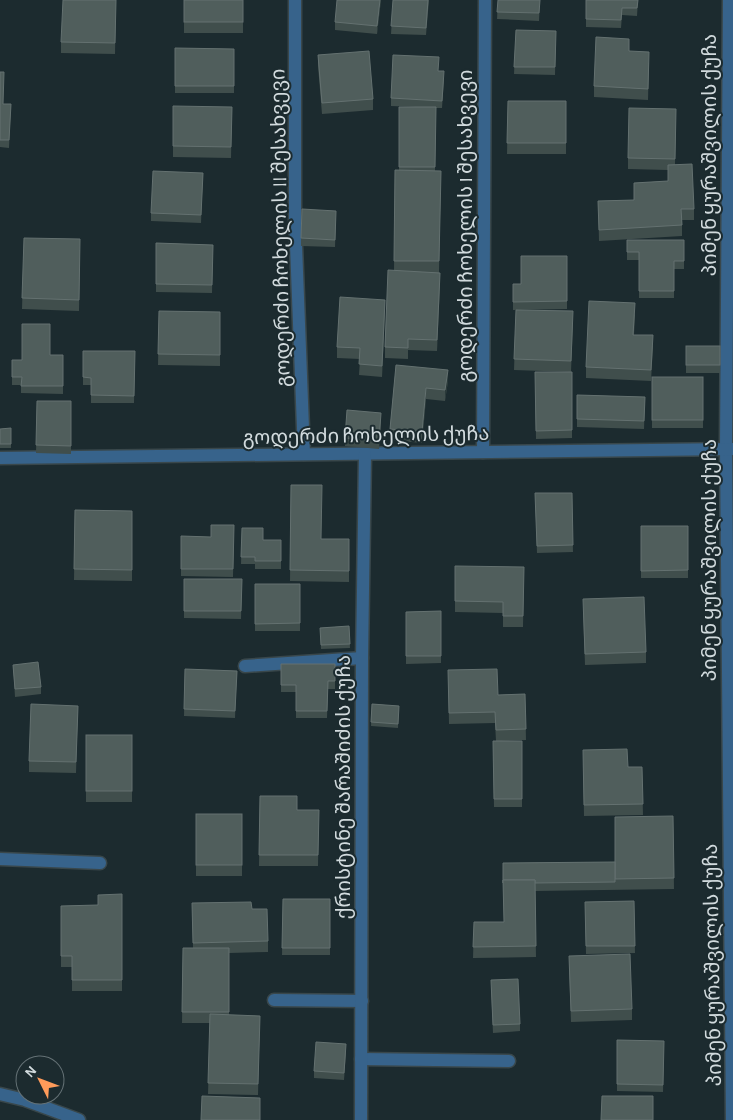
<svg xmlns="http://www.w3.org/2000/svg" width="733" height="1120" font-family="'Alegreya Sans','Noto Sans Georgian',sans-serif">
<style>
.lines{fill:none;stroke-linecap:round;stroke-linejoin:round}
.lane-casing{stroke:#39474b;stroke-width:15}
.street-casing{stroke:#39474b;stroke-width:15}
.lane{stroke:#37638b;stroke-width:12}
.street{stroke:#37638b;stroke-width:12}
.wall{fill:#404e4c}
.shaded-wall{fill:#2b3a3a}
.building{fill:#505e5c;stroke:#647170}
.labels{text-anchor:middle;stroke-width:4;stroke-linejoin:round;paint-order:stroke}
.street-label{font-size:20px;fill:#d1dadd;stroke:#1c2b2f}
</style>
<rect width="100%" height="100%" fill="#1c2b2f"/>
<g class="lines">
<g class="lane-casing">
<g id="lane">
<path d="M245 666 362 658"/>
<path d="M274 1000 362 1001"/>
<path d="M361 1059 509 1061"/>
<path d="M0 1094 25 1100 79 1120"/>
</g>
</g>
<g class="street-casing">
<g id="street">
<path d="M295 0V219L304 454"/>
<path d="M729 0 726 449 732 1120"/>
<path d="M483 452 485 0"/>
<path d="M0 458 733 449"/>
<path d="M0 859 100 863"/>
<path d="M361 1120 362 658 365 454"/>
</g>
</g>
<use href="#lane" class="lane"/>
<use href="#street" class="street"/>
</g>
<g class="wall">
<path d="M116 0 115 54 61 53V42Z"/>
<rect x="184" y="0" width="59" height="33"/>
<path d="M381 0 377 34 335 30V22Z"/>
<path d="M393 0H429L426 35 391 34Z"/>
<path d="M498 0H540L539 21 497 19Z"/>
<path d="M586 0H638L637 16 622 15 621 28 586 27Z"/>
<path d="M516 30 556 31 555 75 514 74Z"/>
<path d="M175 48 234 49V93H175Z"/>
<path d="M629 51 649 63 648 100 594 97V86Z"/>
<path d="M318 55 373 99V110L322 114 318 66Z"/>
<path d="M439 71 444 79 442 108H436L435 171H441L439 272 440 284 437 351 408 350V359L385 358V347L394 271 395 170 399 171V107H415L391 106V98Z"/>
<path d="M0 72 3 104H11L9 148 0 147Z"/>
<path d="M508 101H566V154H507Z"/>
<path d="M232 107 231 158 173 157V146Z"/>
<path d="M676 109 675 165 694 209V220H682V236L599 241 598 201 634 200V183L668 181V170L628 169V158Z"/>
<path d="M203 173 201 223 151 221V213Z"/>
<path d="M336 218 335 247 301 246V238Z"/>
<path d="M24 238 80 250 79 311 22 309Z"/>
<path d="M627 240H684V269H674V298H639V260H627Z"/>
<path d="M156 243 213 245 212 293 156 292Z"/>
<path d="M567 256V309L518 310 573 322 571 372 514 370 516 310H513V284H521Z"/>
<path d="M159 311 220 312V366L158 365Z"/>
<path d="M385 311 382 377 359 375 360 359 337 358V347Z"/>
<path d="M635 314 634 335 653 346 651 381 586 378V367Z"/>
<rect x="686" y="346" width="34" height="27"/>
<path d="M83 351H135L134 403H91V385H83Z"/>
<path d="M50 355H63V394L21 393V385H12V360H22Z"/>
<path d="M396 365 448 381 445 401 426 399 422 443 390 440V429Z"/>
<path d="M535 372H572V438L536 439Z"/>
<rect x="652" y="377" width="51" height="51"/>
<path d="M577 395 645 397 644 429 577 427Z"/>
<path d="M37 401H71V454L36 453Z"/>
<path d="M381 421 379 449 345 446V438Z"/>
<path d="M11 428V448H0V429Z"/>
<path d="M291 485 321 539H349V582L290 581Z"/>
<path d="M535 493H572L573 552 537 553Z"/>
<path d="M75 510 132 511V581L74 580Z"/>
<path d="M234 525 233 577 181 576V536L211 537Z"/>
<rect x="641" y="526" width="47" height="52"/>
<path d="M242 528 263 540H281V569H255V564H241Z"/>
<path d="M524 567 523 627H503V613L455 612V601Z"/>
<path d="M184 579H242L241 619 184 618Z"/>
<rect x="255" y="584" width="45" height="47"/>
<path d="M583 610 646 652V663L585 665Z"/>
<path d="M441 611V663L406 664V612Z"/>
<path d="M349 626 350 648 321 649 320 628Z"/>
<path d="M281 664H335V689H328L327 718H296V692H281Z"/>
<path d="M13 665 41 687V694L15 697Z"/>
<path d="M185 669 237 671 235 718 184 716Z"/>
<path d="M448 670 498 695 525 694 526 740 501 741H522V807H494L493 741H496L495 723 449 724Z"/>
<path d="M372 704 399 706 398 728 371 726Z"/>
<path d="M78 706 76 773 29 772V761Z"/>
<rect x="86" y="735" width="46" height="67"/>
<path d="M583 750 628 767H642L643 815 584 816Z"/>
<path d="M260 796 297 810H319L318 866H259Z"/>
<rect x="196" y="814" width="46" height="62"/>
<path d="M673 816 674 889 535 891 536 957 473 958 474 922H504L503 863 615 862Z"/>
<path d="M122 894V991H72V967H61V906L98 905Z"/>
<path d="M283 899H330V955H282Z"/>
<path d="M634 901 635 953 586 954 585 902Z"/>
<path d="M192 903 252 909 268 941V952L229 953V1015L260 1016 258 1095 208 1094 210 1023H182L183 948H193Z"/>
<path d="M569 967 632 1009V1020L571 1022Z"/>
<path d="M491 987 520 1024V1031L493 1033Z"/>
<path d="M617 1040 664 1041 663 1092 617 1091Z"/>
<path d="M346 1052 344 1080 314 1078V1071Z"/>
</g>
<g class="shaded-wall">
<path d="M380 0H381L377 34V26Z"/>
<path d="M440 273V284L437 351V340Z"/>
<path d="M385 300V311L382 377V366Z"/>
<path d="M448 370V381L445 401V390Z"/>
<path d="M426 388V399L422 443V432Z"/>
<path d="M381 413V421L379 449V441Z"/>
</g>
<g class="building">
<path d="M63 0H116L115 43 61 42Z"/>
<rect x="184" y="0" width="59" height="22"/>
<path d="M337 0H380L377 26 335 22Z"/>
<path d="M393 0H428L426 28 391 26Z"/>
<path d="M498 0H540L539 13 497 12Z"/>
<path d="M586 0H638L637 8H622L621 20 586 19Z"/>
<path d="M516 30 556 31 555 67H514Z"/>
<path d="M596 37 629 39V51L649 52 648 89 594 86Z"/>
<path d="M175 48 234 49V86H175Z"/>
<path d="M369 51 373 99 322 103 318 55Z"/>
<path d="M393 55 439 57 438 71H444L442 101 391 98Z"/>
<path d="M0 72H4L3 104H11L9 140H0Z"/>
<path d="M508 101H566V143H507Z"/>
<path d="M173 106 232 107 231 147 173 146Z"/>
<path d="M399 107H436L435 167H399Z"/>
<path d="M629 108 676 109 675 159 628 158Z"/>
<path d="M692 164 694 209H681L682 225 599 230 598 201 634 200V183L668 181V165Z"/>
<path d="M395 170 441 171 439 261H394Z"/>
<path d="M153 171 203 173 201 215 151 213Z"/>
<path d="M302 209 336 211 335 240 301 238Z"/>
<path d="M24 238 80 239 79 300 22 298Z"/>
<path d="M627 240H684V261H674V291H639V252H627Z"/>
<path d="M156 243 213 245 212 285 156 284Z"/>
<path d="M521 256H567V301L513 302V284H521Z"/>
<path d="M388 270 440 273 437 340 408 339V348L385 347Z"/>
<path d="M340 297 385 300 382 366 359 364 360 348 337 347Z"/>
<path d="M589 301 635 303 633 335H653L651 370 586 367Z"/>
<path d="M516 310 573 311 571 361 514 359Z"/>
<path d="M159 311 220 312V355L158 354Z"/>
<path d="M22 324H50V355H63V386H21L22 377H12V360H22Z"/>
<rect x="686" y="346" width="34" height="19"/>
<path d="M83 351H135L134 396 91 395V378L83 377Z"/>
<path d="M396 365 448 370 445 390 426 388 422 432 390 429Z"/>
<path d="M535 372H572V430L536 431Z"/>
<rect x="652" y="377" width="51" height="43"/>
<path d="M577 395 645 397 644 421 577 419Z"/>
<path d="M37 401H71V446L36 445Z"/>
<path d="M347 410 381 413 379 441 345 438Z"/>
<path d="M11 428V444H0V429Z"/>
<path d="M291 485H322L321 539H349V571L290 570Z"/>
<path d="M535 493H572L573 545 537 546Z"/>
<path d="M75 510 132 511V570L74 569Z"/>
<path d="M211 525H234L233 569H181V536L211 537Z"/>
<path d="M641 526H688V570L641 571Z"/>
<path d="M242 528H263V540H281V561H255V557H241Z"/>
<path d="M455 566 524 567 523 616H503V602L455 601Z"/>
<path d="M184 579H242L241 611H184Z"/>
<path d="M255 584H300V623L255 624Z"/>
<path d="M644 597 646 652 585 654 583 599Z"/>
<path d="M441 611V656H406V612Z"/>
<path d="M349 626 350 644 321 645 320 628Z"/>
<path d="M38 662 41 687 15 689 13 665Z"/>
<path d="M281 664H335V681H328L327 711H296V685H281Z"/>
<path d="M185 669 237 671 235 711 184 709Z"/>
<path d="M497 669 498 695 525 694 526 729 496 730 495 712 449 713 448 670Z"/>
<path d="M31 704 78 706 76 762 29 761Z"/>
<path d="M372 704 399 706 398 724 371 722Z"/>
<rect x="86" y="735" width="46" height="56"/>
<path d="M493 741H522V799H494Z"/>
<path d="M627 749 628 767H642L643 804 584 805 583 750Z"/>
<path d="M260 796H297V810H319L318 855H259Z"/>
<rect x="196" y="814" width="46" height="51"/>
<path d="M673 816 674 878 615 879V817Z"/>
<path d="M615 862V882L535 883V880H503V883V863Z"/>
<path d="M503 880H535L536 946 473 947 474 922H504Z"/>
<path d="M122 894V980H72V956H61V906L98 905V895Z"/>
<path d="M283 899H330V948H282Z"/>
<path d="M634 901 635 946H586L585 902Z"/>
<path d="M251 902 252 909H267L268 941 193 943 192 903Z"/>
<path d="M183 948H229V1012H182Z"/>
<path d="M630 954 632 1009 571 1011 569 956Z"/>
<path d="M518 979 520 1024 493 1025 491 980Z"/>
<path d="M210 1014 260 1016 258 1084 208 1083Z"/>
<path d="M617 1040 664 1041 663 1085 617 1084Z"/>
<path d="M316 1042 346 1044 344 1073 314 1071Z"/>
<path d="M202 1096 260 1098V1120H201Z"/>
<path d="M602 1096H653V1120H601Z"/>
</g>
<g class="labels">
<g class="street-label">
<text transform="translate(709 155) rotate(-90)" y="7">პიმენ ყურაშვილის ქუჩა</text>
<text transform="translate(465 226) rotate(-90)" y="7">გოდერძი ჩოხელის I შესახვევი</text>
<text transform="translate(280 228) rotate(-91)" y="7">გოდერძი ჩოხელის II შესახვევი</text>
<text transform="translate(366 435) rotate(-1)" y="7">გოდერძი ჩოხელის ქუჩა</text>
<text transform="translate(709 560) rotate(-90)" y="7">პიმენ ყურაშვილის ქუჩა</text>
<text transform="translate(343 787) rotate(-90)" y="7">ქრისტინე შარაშიძის ქუჩა</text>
<text transform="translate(712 965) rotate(-91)" y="7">პიმენ ყურაშვილის ქუჩა</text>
</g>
</g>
<g transform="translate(40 1080) rotate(312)"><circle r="24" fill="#1c2b2f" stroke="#647175"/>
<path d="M0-4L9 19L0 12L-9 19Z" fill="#ff9b5a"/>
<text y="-8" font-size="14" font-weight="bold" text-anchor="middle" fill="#d1dadd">N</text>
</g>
</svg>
